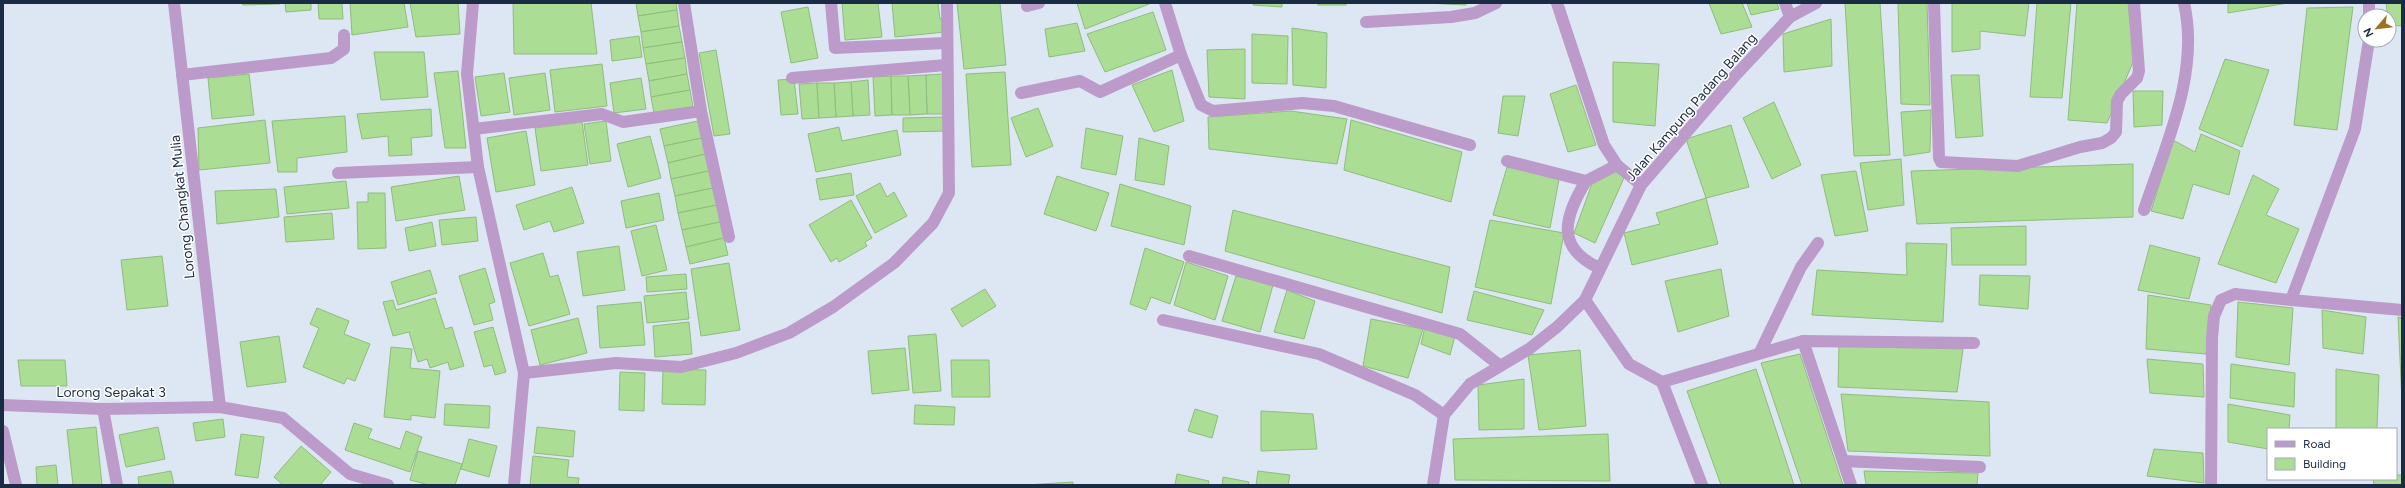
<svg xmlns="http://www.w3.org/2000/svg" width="2405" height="488" font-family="Figtree,sans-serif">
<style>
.building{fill:#abdd94;stroke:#90bc7d}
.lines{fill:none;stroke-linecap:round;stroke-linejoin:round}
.minor{stroke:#bc9aca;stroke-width:12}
.labels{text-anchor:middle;stroke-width:3;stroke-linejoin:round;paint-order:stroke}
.street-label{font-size:14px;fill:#1a2c44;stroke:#fff}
</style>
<rect width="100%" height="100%" fill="#dde6f3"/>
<g class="building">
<path d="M242 3H280V4L243 5Z"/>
<path d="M285 3H311V10L286 12Z"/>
<path d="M318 3H342L343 19H319Z"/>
<path d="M350 3H404L408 27 352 35Z"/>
<path d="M410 3H458L460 34 416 37Z"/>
<path d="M513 3H591L597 54H514Z"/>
<path d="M636 3H676L677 10 638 16Z"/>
<path d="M842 3H878L882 37 845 40Z"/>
<path d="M892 3H938L940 19 943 18 945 32 895 37Z"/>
<path d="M957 3H1000L1006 65 964 69Z"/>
<path d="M1077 3H1149V4L1085 29Z"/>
<path d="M1253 3H1282V7L1253 5Z"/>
<rect x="1318" y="3" width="28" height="2"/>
<path d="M1425 3H1466V5Z"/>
<path d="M1709 3H1742L1752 27 1721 34Z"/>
<path d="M1747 3H1777L1779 9 1751 15Z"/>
<path d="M1845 3H1880L1890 155 1854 156Z"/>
<path d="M1898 3H1927L1930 105 1901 104Z"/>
<path d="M1952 3H2029L2025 36 1980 31V49L1952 52Z"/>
<path d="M2037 3H2071L2062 98 2030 97Z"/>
<path d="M2077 3H2128L2134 60 2107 123 2068 120Z"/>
<path d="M2228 3H2288L2228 13Z"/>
<path d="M2386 3H2402V26L2389 25Z"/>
<path d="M808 7 818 58 791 63 781 12Z"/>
<path d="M2353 7 2337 130 2294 125 2307 8Z"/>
<path d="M677 10 679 26 641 32 638 16Z"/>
<path d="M1153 12 1166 50 1105 72 1087 34Z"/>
<path d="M1831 19 1832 66 1784 72 1783 34Z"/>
<path d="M1077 23 1085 51 1049 57 1045 29Z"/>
<path d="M679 26 682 42 643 48 641 32Z"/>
<path d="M1292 28 1327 33 1326 88 1293 85Z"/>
<path d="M1252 34 1288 36 1287 84 1252 83Z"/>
<path d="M639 36 642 57 612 61 610 40Z"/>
<path d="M682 42 685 58 646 64 643 48Z"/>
<path d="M1245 49V99L1209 97 1207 50Z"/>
<path d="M716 50 730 134 714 136 699 53Z"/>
<path d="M374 52H424L428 97 381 100Z"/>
<path d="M685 58 687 74 649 81 646 64Z"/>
<path d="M2225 59 2269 70 2242 147 2199 129Z"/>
<path d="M1613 62 1659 64 1655 126 1613 122Z"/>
<path d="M602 64 607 106 555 112 550 70Z"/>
<path d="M1172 70 1184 121 1154 132 1132 85Z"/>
<path d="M458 71 466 148H445L434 73Z"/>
<path d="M1005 72 1011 165 972 167 966 74Z"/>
<path d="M504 73 510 112 481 116 475 77Z"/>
<path d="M545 73 550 110 514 115 509 78Z"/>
<path d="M249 74 254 115 212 119 208 78Z"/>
<path d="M687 74 690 90 651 97 649 81Z"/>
<path d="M943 74 945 114H927L926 75Z"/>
<path d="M926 75 927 114 910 115 908 76Z"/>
<path d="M1951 75H1979L1983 136 1956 138Z"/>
<path d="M891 76 892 115 875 116 873 77Z"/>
<path d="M891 76H908L910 115H892Z"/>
<path d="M641 78 646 109 614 113 610 83Z"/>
<path d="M794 79 798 114 781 115 778 80Z"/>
<path d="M868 80 870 115 853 116 851 82Z"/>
<path d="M851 82 853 116 836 117 834 83Z"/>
<path d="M817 83 819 118 802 119 799 84Z"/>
<path d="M817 83H834L836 117 819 118Z"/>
<path d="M1576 85 1596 145 1568 152 1550 94Z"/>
<path d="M690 90 693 107 654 113 651 97Z"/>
<path d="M2133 91H2163L2162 125 2134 127Z"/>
<path d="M1503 96H1525L1518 136 1498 133Z"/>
<path d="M1774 102 1801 165 1772 179 1743 118Z"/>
<path d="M1038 108 1053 146 1026 157 1011 118Z"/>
<path d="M431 109 432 136 411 138 412 155 389 156 388 136 362 139 357 114Z"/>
<path d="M1931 110 1930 152 1904 156 1901 112Z"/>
<path d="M1291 111 1347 119 1337 164 1209 149 1208 117Z"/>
<path d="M345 116 347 152 297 158V172H278L272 121Z"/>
<path d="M946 117 947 131 903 132V118Z"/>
<path d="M265 120 270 163 199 170 198 128Z"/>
<path d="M1351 120 1462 152 1451 202 1344 170Z"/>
<path d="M606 121 611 161 590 164 584 124Z"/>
<path d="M698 121 702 138 664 146 660 129Z"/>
<path d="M582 122 588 165 541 171 535 128Z"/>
<path d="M1731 125 1749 187 1706 198 1686 139Z"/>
<path d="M839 127 842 141 897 130 901 155 816 172 808 134Z"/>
<path d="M1086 128 1123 136 1116 175 1081 168Z"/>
<path d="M526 131 535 185 496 192 487 138Z"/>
<path d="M2201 134 2240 151 2229 195 2193 184 2183 219 2151 211 2173 140 2195 152Z"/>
<path d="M650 136 661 178 628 187 617 144Z"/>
<path d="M702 138 705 154 668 163 664 146Z"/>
<path d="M1139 138 1169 146 1164 185 1135 180Z"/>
<path d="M705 154 709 171 671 179 668 163Z"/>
<path d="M1901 159 1904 205 1868 210 1860 163Z"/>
<path d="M2133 164V217L1917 224 1911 171Z"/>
<path d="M1507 167 1559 179 1550 228 1493 215Z"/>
<path d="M709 171 713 188 675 196 671 179Z"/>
<path d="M1615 171 1624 178 1595 243 1574 233 1593 181Z"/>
<path d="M1856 171 1868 231 1835 236 1821 175Z"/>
<path d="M851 173 854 195 820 200 816 179Z"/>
<path d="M2253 175 2279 189 2266 215 2299 229 2276 283 2218 264Z"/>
<path d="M459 176 465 210 396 221 391 187Z"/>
<path d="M1057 176 1109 193 1096 231 1044 214Z"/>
<path d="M346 181 349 208 287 214 284 187Z"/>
<path d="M880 183 887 197 894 192 907 216 875 233 856 196Z"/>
<path d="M1120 184 1191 206 1184 245 1111 226Z"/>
<path d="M572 187 584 223 554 232 550 221 524 230 516 205Z"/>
<path d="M713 188 717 205 678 213 675 196Z"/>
<path d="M276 189 279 217 217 224 215 191Z"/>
<path d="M368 193H385L386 248 358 249 357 202H368Z"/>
<path d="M659 193 664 220 626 228 621 201Z"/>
<path d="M1706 198 1718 244 1632 265 1624 233 1660 224 1656 213Z"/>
<path d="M851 200 872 238 865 242 867 246 839 262 837 258 831 262 809 225Z"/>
<path d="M717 205 720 222 682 230 678 213Z"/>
<path d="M1233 210 1450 267 1442 313 1225 251Z"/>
<path d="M332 213 334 239 286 242 284 217Z"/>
<path d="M476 217 478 241 442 245 439 220Z"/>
<path d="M1490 220 1564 233 1551 304 1475 287Z"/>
<path d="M432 222 436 246 409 251 405 228Z"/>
<path d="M720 222 724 238 686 247 682 230Z"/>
<path d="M656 225 667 270 642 276 631 231Z"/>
<path d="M2026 226V265H1952L1951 228Z"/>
<path d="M724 238 728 255 690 264 686 247Z"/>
<path d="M1906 243 1947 244 1943 322 1812 315 1817 270 1907 275Z"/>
<path d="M2150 245 2200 258 2189 299 2138 290Z"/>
<path d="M619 246 625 290 583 296 577 252Z"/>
<path d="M1145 248 1184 262 1170 304 1151 297 1146 310 1130 304Z"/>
<path d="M543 253 550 277 558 275 570 314 529 326 510 263Z"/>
<path d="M162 256 168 306 127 310 121 260Z"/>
<path d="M1186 262 1228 276 1215 320 1174 305Z"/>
<path d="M729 263 740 330 701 336 691 269Z"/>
<path d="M485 268 495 302 489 304 493 320 474 325 459 276Z"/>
<path d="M1721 269 1729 316 1678 332 1665 281Z"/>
<path d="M430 270 437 293 398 305 391 282Z"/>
<path d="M686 274 687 289 647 292 646 277Z"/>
<path d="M1980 275 2030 276 2028 309 1979 305Z"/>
<path d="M1236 276 1273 285 1260 332 1222 321Z"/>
<path d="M985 289 996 306 962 327 951 309Z"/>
<path d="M1287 290 1315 301 1304 339 1274 332Z"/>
<path d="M1474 291 1544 310 1532 335 1467 320Z"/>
<path d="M686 292 689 319 647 323 644 296Z"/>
<path d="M2148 295 2211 305 2206 354 2146 349Z"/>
<path d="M435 298 445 329 452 327 464 366 450 370 448 362 430 368 427 359 418 362 409 332 393 336 383 302 393 300 396 310Z"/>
<path d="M641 302 645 345 600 348 597 306Z"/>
<path d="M2238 302 2293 308 2289 365 2236 357Z"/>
<path d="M317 308 349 321 344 334 370 344 355 381 347 378 344 384 303 367 319 328 310 324Z"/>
<path d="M2322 310 2366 317 2363 354 2323 348Z"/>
<path d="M2398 317 2402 318V401Z"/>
<path d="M578 318 587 353 540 365 531 330Z"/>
<path d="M1371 319 1423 329 1408 378 1363 366Z"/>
<path d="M689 322 692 354 655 357 653 326Z"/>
<path d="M493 327 506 372 495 375 492 365 484 367 474 332Z"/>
<path d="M1425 327 1455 336 1450 355 1421 344Z"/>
<path d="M936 334 941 391 913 393 908 336Z"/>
<path d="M279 336 286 382 247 387 240 342Z"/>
<path d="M1839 346 1963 349 1957 392 1838 387Z"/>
<path d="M391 347 412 349 410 368 440 371 435 418 411 415V420L384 417Z"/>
<path d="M905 348 909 390 872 394 868 351Z"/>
<path d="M1580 350 1586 426 1539 430 1528 355Z"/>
<path d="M1800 354 1843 485H1802L1761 363Z"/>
<path d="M2147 359 2203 364 2204 397 2150 393Z"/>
<path d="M18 360H65L67 386H21Z"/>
<path d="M951 360H989L990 397H952Z"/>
<path d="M2231 364 2295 373 2294 407 2230 398Z"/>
<path d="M663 369 706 370 705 405 662 404Z"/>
<path d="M1756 369 1794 485H1721L1687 391Z"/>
<path d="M2336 369 2379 375 2377 429H2336Z"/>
<path d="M620 372 645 373 644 411 619 410Z"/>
<path d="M1524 379V429L1479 430 1478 385Z"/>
<path d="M1841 394 1989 402 1990 456 1848 451Z"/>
<path d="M445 404 490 406 489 428 444 425Z"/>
<path d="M2228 404 2290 415 2289 429H2268V449L2228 442Z"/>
<path d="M915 405 955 407 954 425 914 424Z"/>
<path d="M1195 409 1218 416 1212 438 1188 431Z"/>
<path d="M1261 411 1313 414 1317 449 1261 451Z"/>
<path d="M223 419 225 437 196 441 193 423Z"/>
<path d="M354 423 372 429 368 438 400 449 406 431 422 437 410 472 345 450Z"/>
<path d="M96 427 102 485H73L67 430Z"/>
<path d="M158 427 165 459 126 467 119 435Z"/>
<path d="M537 427 575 431 573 457 534 453Z"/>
<path d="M241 434 264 437 258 478 235 475Z"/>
<path d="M1608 434 1610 481 1455 480 1453 439Z"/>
<path d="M469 439 497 446 489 477 461 469Z"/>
<path d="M301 446 331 472 320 485H283L274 477Z"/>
<path d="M2154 449 2203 453 2204 483 2147 476Z"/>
<path d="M418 451 462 464 455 485H429L410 480Z"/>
<path d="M533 456 569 460 567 477 579 478 578 485H530Z"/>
<path d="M56 465 58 485H37L36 467Z"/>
<path d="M171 471 174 485H139L138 477Z"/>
<path d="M1258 471 1290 475 1288 485H1256Z"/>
<path d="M1864 471 1978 473 1977 485H1866Z"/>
<path d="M1177 474 1209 481 1208 485H1175Z"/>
<path d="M2396 475H2402V485H2374L2373 479H2396Z"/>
<path d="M1223 477 1249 482 1248 485H1222Z"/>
<path d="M1073 482V485H1026Z"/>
</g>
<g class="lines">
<g class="minor">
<path d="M174 3 220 407"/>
<path d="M473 3 467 74 478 167 524 373 514 485"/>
<path d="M684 3 701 111 729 237"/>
<path d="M831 3 835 48 946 43"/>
<path d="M1165 3 1181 55 1201 105 1213 111 1302 103 1334 106 1470 145"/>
<path d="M1557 3 1604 145 1617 165 1641 185"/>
<path d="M1785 3 1790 17"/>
<path d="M1934 3 1939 158 1941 162 2018 166 2080 147 2102 143 2111 138 2116 132 2117 101 2121 94 2137 78 2139 71 2134 3"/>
<path d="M2369 3V16"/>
<path d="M1027 6 1039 3"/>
<path d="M1366 22 1451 17 1475 13 1496 3"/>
<path d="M2369 40 2355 129 2291 300 2402 310"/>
<path d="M182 75 331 58 344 49V35"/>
<path d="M792 78 946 65"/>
<path d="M1021 93 1080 81 1100 92 1181 55"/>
<path d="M474 129 602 114 623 122 701 111"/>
<path d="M1507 161 1586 181 1617 165"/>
<path d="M338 173 478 167"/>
<path d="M1586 181C1564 217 1555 247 1599 268"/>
<path d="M2144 210C2166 144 2200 73 2184 3"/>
<path d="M1189 256 1460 334 1499 365"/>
<path d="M1585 300 1629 364 1662 382 1803 341 1974 343"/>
<path d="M1163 320 1319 354 1415 395 1444 415"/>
<path d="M1803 341 1851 485"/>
<path d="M1760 352 1801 267 1818 243"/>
<path d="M524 373 616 363 681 367 736 353 789 333 833 307 894 263 933 223 949 193 947 3"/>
<path d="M1662 382 1702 485"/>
<path d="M3 405 103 409 220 407 283 418 350 474 388 485"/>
<path d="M103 409 117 485"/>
<path d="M3 431 16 485"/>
<path d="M1843 461 1980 467"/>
<path d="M1433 485 1444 415 1470 384 1529 349 1557 327 1585 300 1641 185 1734 77 1790 17 1816 3"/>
<path d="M2211 485 2212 338 2214 316 2221 300 2235 294 2291 300"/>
</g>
</g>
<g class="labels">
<g class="street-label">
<text transform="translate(1691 107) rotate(-49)" y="5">Jalan Kampung Padang Balang</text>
<text transform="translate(182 207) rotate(-96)" y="5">Lorong Changkat Mulia</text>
<text x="111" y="397">Lorong Sepakat 3</text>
</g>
</g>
<rect width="2405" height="488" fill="none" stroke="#1a2c44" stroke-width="8"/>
<rect x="2267" y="428" width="130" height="52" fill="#ffffff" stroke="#a3abb4"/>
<rect x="2275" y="441" width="20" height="6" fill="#bc9aca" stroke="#a3abb4"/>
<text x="2303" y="448" font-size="12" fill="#1a2c44">Road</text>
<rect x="2275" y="458" width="20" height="12" fill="#abdd94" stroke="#a3abb4"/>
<text x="2303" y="468" font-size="12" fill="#1a2c44">Building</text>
<g transform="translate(2377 28) rotate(242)"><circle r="19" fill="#ffffff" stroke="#a3abb4"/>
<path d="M0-3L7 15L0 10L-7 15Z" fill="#9f7122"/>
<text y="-6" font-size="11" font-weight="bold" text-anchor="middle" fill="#1a2c44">N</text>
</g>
</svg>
